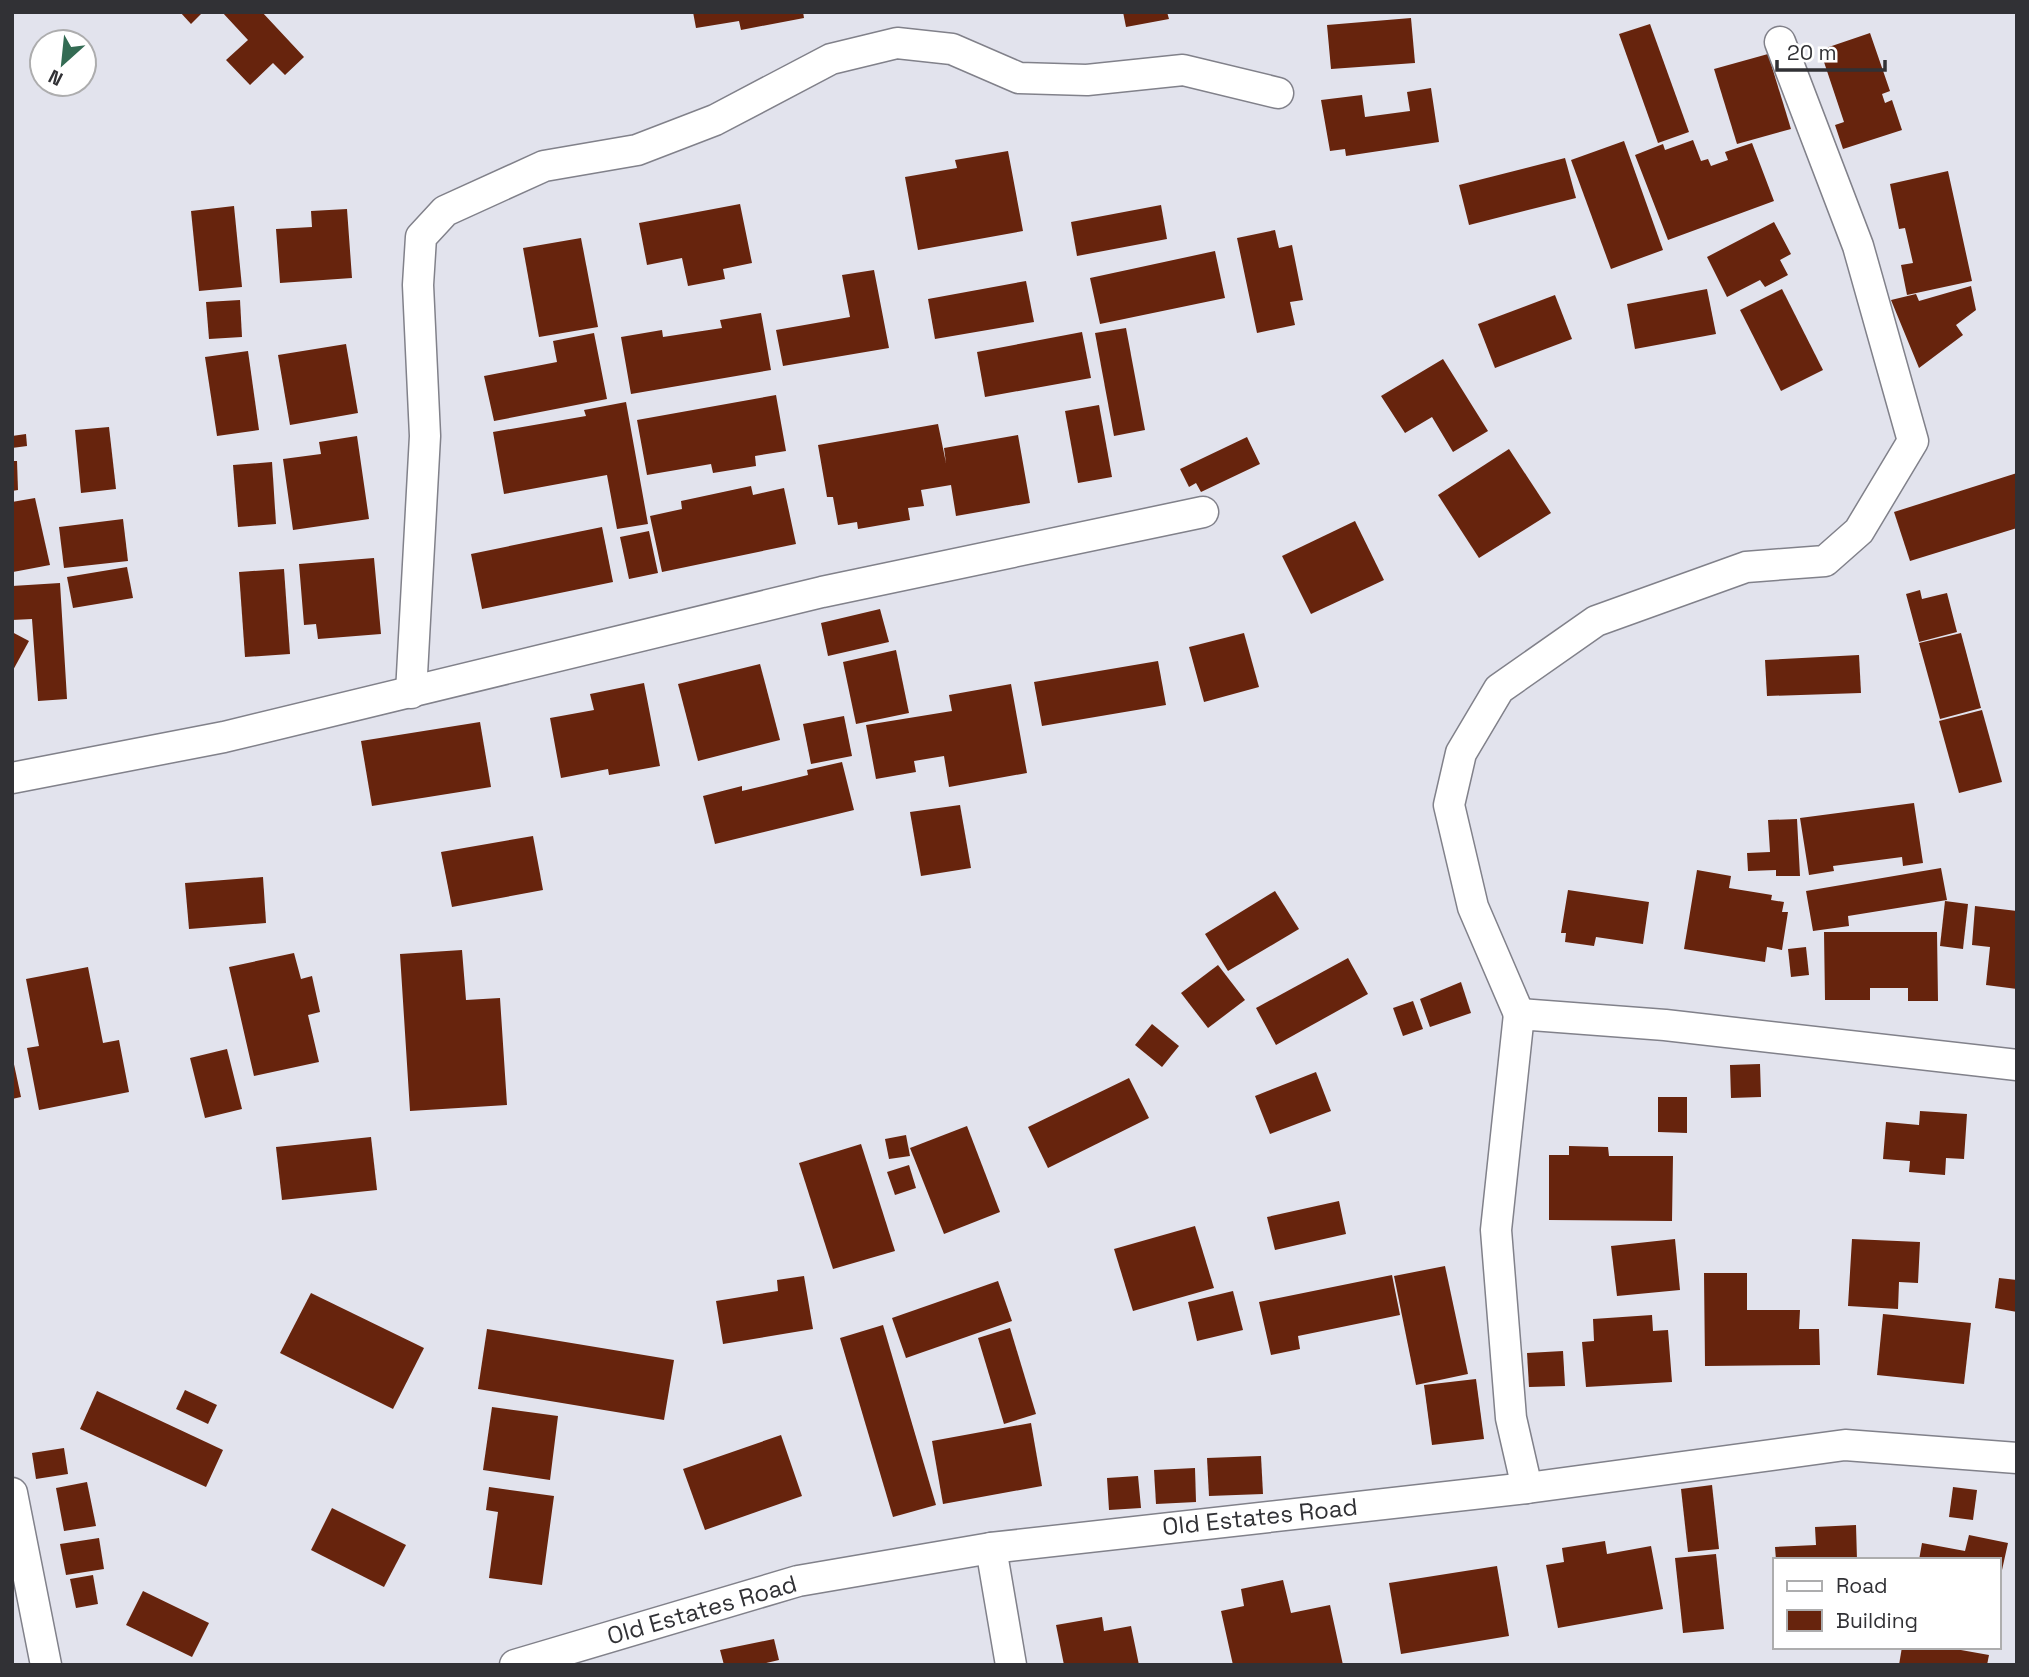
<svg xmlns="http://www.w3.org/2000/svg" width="2029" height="1677" font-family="'Space Grotesk',sans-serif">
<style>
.building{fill:#67240d}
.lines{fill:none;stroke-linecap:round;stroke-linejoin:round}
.street-casing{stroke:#81818a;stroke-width:33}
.street{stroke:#fff;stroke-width:30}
.labels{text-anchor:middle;stroke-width:7;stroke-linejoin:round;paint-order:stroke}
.street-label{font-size:24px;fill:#313135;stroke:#fff}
</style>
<rect width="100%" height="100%" fill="#e2e3ed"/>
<g class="building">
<path d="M180 12H203L191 24Z"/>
<path d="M222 12H262L304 57 285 75 273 63 250 85 226 60 248 40Z"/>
<path d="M693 12H803L804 18 741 30 739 21 696 28Z"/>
<path d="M1123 12H1167L1169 19 1126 27Z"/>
<path d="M1411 18 1415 63 1331 69 1327 25Z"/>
<path d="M1650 24 1689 132 1658 143 1619 34Z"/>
<path d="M1870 33 1890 91 1882 94 1885 103 1892 100 1902 130 1843 149 1835 125 1844 122 1820 50Z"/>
<path d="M1768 54 1791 129 1737 144 1714 69Z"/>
<path d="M1431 88 1439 142 1346 156 1345 149 1330 151 1321 100 1362 95 1365 117 1410 111 1407 92Z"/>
<path d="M1693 140 1701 161 1708 159 1711 166 1728 160 1725 152 1752 143 1774 201 1668 240 1635 155 1663 144 1665 150Z"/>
<path d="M1624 141 1663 250 1611 269 1571 160Z"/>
<path d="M1008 151 1023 231 918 250 905 177 957 168 955 160Z"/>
<path d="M1565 158 1576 198 1469 225 1459 185Z"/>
<path d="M1948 171 1972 281 1907 295 1901 265 1913 263 1905 228 1899 229 1890 184Z"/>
<path d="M740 204 752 263 723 269 725 279 688 286 682 258 647 265 639 223Z"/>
<path d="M1161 205 1167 239 1077 256 1071 222Z"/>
<path d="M234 206 242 287 199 291 191 211Z"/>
<path d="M347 209 352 278 280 283 276 229 312 227 311 211Z"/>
<path d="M1774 222 1791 254 1780 260 1788 275 1765 287 1760 280 1727 297 1707 257Z"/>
<path d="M1275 230 1279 248 1292 245 1303 300 1290 302 1295 325 1257 333 1237 238Z"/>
<path d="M581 238 598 327 539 337 523 248Z"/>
<path d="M1215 251 1225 298 1100 324 1090 278Z"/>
<path d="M874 270 889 348 783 366 776 330 850 317 842 275Z"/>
<path d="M1026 281 1034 322 935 339 928 299Z"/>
<path d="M1971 286 1976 310 1956 325 1963 335 1919 368 1891 300 1916 294 1919 301Z"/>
<path d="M1707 289 1716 334 1635 349 1627 304Z"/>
<path d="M1782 289 1823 370 1781 391 1740 310Z"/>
<path d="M1555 295 1572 339 1495 368 1478 324Z"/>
<path d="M240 300 242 337 209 339 206 302Z"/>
<path d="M761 313 771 370 631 394 621 337 662 330 663 337 722 328 720 320Z"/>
<path d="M1126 328 1145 430 1114 436 1095 333Z"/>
<path d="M1082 332 1091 378 985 397 977 352Z"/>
<path d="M594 333 607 399 494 421 484 376 557 362 553 341Z"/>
<path d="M346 344 358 413 290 425 278 355Z"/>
<path d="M248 351 259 430 217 436 205 357Z"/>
<path d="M1443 359 1488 431 1453 452 1432 417 1405 433 1381 396Z"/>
<path d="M776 395 786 451 755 456 756 466 713 473 711 464 647 475 637 420Z"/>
<path d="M626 402 648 524 617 529 607 475 504 494 493 432 586 416 584 410Z"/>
<path d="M1099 405 1112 477 1078 483 1065 411Z"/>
<path d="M938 424 946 463 944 448 1018 435 1030 503 956 516 951 485 921 490 924 506 908 508 910 520 858 529 857 522 838 525 833 497H827L818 445Z"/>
<path d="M109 427 116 489 81 493 75 430Z"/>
<path d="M26 434 27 446 12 448V436Z"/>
<path d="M357 436 369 519 293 530 283 459 321 454 319 442Z"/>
<path d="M1247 437 1260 464 1201 492 1196 483 1189 487 1180 469Z"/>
<path d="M1509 449 1551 513 1479 558 1438 495Z"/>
<path d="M12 461H17L18 490 12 491Z"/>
<path d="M272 462 276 524 238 527 233 465Z"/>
<path d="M2017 473V528L1910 561 1894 512Z"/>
<path d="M751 486 753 495 784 488 796 544 662 572 650 516 682 509 681 501Z"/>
<path d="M35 498 50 565 13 572 12 502Z"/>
<path d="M123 519 128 561 64 568 59 527Z"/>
<path d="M1355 521 1384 580 1311 614 1282 556Z"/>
<path d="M602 527 613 582 482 609 471 554Z"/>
<path d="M649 531 658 573 629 579 620 537Z"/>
<path d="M374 558 381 634 318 639 316 624 304 625 299 564Z"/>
<path d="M127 567 133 598 73 608 67 577Z"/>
<path d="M284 569 290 654 245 657 239 572Z"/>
<path d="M60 583 67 699 38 701 32 619 12 620V586Z"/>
<path d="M1920 590 1922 599 1947 593 1957 632 1919 642 1906 594Z"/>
<path d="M880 609 889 642 828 656 821 623Z"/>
<path d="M12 632 29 641 12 672Z"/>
<path d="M1244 633 1259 687 1204 702 1189 647Z"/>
<path d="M1961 633 1981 708 1940 719 1919 643Z"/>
<path d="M896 650 909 713 856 724 843 662Z"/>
<path d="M1859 655 1861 693 1767 696 1765 660Z"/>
<path d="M1158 661 1166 705 1042 726 1034 682Z"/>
<path d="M760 664 780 740 698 761 678 684Z"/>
<path d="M644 683 660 766 609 775 608 769 561 778 550 718 594 710 590 694Z"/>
<path d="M1011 684 1027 773 949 787 944 756 914 761 916 772 876 779 866 725 952 711 949 695Z"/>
<path d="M1982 710 2002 782 1959 793 1939 721Z"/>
<path d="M844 716 852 756 811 764 803 724Z"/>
<path d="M480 722 491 787 372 806 361 741Z"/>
<path d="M842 762 854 810 715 844 703 796 742 786V791L808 775 807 770Z"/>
<path d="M1914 803 1923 863 1903 866 1902 857 1833 866 1834 871 1809 875 1800 818Z"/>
<path d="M960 805 971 868 921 876 910 812Z"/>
<path d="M1797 819 1800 876H1776V870L1748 871 1747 853 1770 852 1768 820Z"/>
<path d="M533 836 543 890 452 907 441 852Z"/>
<path d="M1941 868 1947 900 1848 916 1849 926 1813 931 1806 891Z"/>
<path d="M1697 870 1731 876 1729 888 1772 895 1771 900 1784 902 1782 912H1788L1782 950 1767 947 1765 962 1684 949Z"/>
<path d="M263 877 266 923 189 929 185 883Z"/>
<path d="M1568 890 1649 902 1643 944 1596 937 1594 946 1565 942 1566 933H1561Z"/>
<path d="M1275 891 1299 929 1228 971 1205 934Z"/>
<path d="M1945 901 1968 904 1963 949 1940 946Z"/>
<path d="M1975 906 2017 911V989L1986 985 1990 947 1972 945Z"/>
<path d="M1824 932H1937L1938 1001H1908V988H1870V1000H1825Z"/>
<path d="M1806 947 1809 975 1791 977 1788 949Z"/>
<path d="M462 950 466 1000 500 998 507 1105 410 1111 400 954Z"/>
<path d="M294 953 301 979 312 976 320 1012 308 1015 319 1062 254 1076 229 967Z"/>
<path d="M1348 958 1368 994 1276 1045 1256 1008Z"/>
<path d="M1218 965 1245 1000 1208 1028 1181 993Z"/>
<path d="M88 967 103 1043 119 1040 129 1092 39 1110 27 1048 39 1046 26 979Z"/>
<path d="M1461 982 1471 1013 1430 1027 1420 999Z"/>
<path d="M1413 1001 1423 1029 1403 1036 1393 1008Z"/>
<path d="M1152 1024 1179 1046 1162 1067 1135 1045Z"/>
<path d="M227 1049 242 1109 205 1118 190 1058Z"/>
<path d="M12 1055 21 1097 12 1099Z"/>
<path d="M1760 1064 1761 1097 1731 1098 1730 1065Z"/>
<path d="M1316 1072 1331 1111 1270 1134 1255 1096Z"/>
<path d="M1129 1078 1149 1118 1048 1168 1028 1127Z"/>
<path d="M1658 1097H1687V1133L1658 1132Z"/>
<path d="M1920 1111 1967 1114 1964 1159 1946 1158 1945 1175 1909 1172 1910 1161 1883 1159 1886 1122 1919 1125Z"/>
<path d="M967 1126 1000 1212 944 1234 910 1148Z"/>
<path d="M906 1135 910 1156 889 1159 885 1139Z"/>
<path d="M371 1137 377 1190 282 1200 276 1147Z"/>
<path d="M861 1144 895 1251 833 1269 799 1163Z"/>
<path d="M1569 1146 1608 1147 1609 1156H1673L1672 1221 1549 1220V1155H1569Z"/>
<path d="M909 1165 916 1188 895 1195 887 1172Z"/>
<path d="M1339 1201 1346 1234 1275 1250 1267 1217Z"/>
<path d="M1195 1226 1214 1288 1133 1311 1114 1249Z"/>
<path d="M1675 1239 1680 1290 1617 1296 1611 1246Z"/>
<path d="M1852 1239 1920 1242 1918 1283 1899 1282 1898 1309 1848 1306Z"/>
<path d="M1445 1266 1468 1374 1416 1385 1394 1276Z"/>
<path d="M1704 1273H1747V1310H1800L1799 1329H1819L1820 1365 1705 1366Z"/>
<path d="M1392 1275 1400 1315 1298 1336 1300 1349 1271 1355 1259 1302Z"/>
<path d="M804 1276 813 1329 723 1344 716 1301 778 1291 777 1280Z"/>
<path d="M1999 1278 2017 1280V1312L1995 1308Z"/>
<path d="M998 1281 1012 1321 906 1358 892 1318Z"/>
<path d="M1233 1291 1243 1330 1197 1341 1188 1302Z"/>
<path d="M311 1293 424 1348 393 1409 280 1353Z"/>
<path d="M1883 1314 1971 1323 1964 1384 1877 1375Z"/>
<path d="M1652 1315 1653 1331 1668 1330 1672 1382 1586 1387 1582 1342 1594 1341 1593 1319Z"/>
<path d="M883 1325 936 1505 893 1517 840 1338Z"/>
<path d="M1010 1328 1036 1414 1004 1424 978 1338Z"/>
<path d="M487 1329 674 1360 664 1420 478 1389Z"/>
<path d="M1563 1351 1565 1386 1529 1387 1527 1353Z"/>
<path d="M1476 1379 1484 1439 1432 1445 1424 1385Z"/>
<path d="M185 1390 217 1405 208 1424 176 1409Z"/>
<path d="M97 1391 223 1450 206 1487 80 1429Z"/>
<path d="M492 1407 558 1416 550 1480 483 1470Z"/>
<path d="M1031 1423 1042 1486 943 1504 932 1441Z"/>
<path d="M781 1435 802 1496 705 1530 683 1469Z"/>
<path d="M64 1448 68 1474 36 1479 32 1453Z"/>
<path d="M1261 1456 1263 1494 1209 1496 1207 1458Z"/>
<path d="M1195 1468 1196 1502 1156 1504 1154 1470Z"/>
<path d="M1138 1476 1141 1508 1109 1510 1107 1478Z"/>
<path d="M87 1482 96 1526 64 1531 56 1488Z"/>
<path d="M1712 1485 1719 1549 1688 1552 1681 1489Z"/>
<path d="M489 1487 554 1496 542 1585 489 1578 498 1512 486 1510Z"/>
<path d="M1953 1487 1977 1490 1973 1520 1949 1517Z"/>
<path d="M332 1508 406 1545 384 1587 311 1550Z"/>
<path d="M1856 1525 1857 1560H1776L1775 1547 1816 1545 1815 1527Z"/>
<path d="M1969 1535 2008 1543 2000 1579 1999 1560H1919L1922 1543 1965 1551Z"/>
<path d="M99 1538 104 1569 66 1575 60 1544Z"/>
<path d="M1605 1541 1607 1554 1651 1546 1663 1609 1558 1628 1546 1565 1564 1562 1562 1548Z"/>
<path d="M1716 1554 1724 1629 1683 1633 1675 1558Z"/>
<path d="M1497 1566 1509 1636 1401 1654 1389 1583Z"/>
<path d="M93 1575 98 1604 76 1608 70 1579Z"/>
<path d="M1283 1580 1291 1613 1330 1605 1343 1665H1233L1221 1611 1244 1606 1241 1589Z"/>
<path d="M143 1591 209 1623 192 1657 126 1625Z"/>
<path d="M1102 1617 1104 1631 1131 1626 1139 1665H1064L1056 1625Z"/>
<path d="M774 1639 779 1660 758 1665H724L720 1650Z"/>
<path d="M1902 1647H1944L1989 1655 1987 1665H1899Z"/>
</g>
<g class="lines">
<g class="street-casing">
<g id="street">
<path d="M411 693 425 436 418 285 421 237 445 211 544 166 637 150 715 120 831 59 897 43 952 49 1019 78 1087 80 1183 70 1278 93"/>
<path d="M12 778 224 737 822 592 1203 512"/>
<path d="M1519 1014 1473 907 1449 805 1461 753 1499 689 1596 621 1746 567 1825 561 1859 531 1913 441 1858 246 1780 42"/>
<path d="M1527 1488 1511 1418 1496 1230 1519 1014 1665 1025 2017 1065"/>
<path d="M12 1493 46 1665"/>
<path d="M991 1548 1011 1665"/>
<path d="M515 1665 798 1581 991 1548 1527 1488 1845 1445 2017 1458"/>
</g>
</g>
<use href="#street" class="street"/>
</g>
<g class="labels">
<g class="street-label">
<text transform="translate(1260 1517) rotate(-6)" y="8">Old Estates Road</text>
<text transform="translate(702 1610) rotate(-16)" y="8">Old Estates Road</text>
</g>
</g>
<rect width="2029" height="1677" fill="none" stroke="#313135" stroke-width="28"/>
<rect x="1773" y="1558" width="228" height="91" fill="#ffffff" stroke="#adadae" stroke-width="2"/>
<rect x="1787" y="1581" width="35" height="10" fill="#ffffff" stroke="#adadae" stroke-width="2"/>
<text x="1836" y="1593" font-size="21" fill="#313135">Road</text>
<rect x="1787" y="1610" width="35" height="21" fill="#67240d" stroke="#adadae" stroke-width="2"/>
<text x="1836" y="1628" font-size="21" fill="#313135">Building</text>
<g transform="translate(63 63) rotate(207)"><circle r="33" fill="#ffffff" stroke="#adadae" stroke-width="2"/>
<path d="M0-5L12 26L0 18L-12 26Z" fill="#336b53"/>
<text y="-10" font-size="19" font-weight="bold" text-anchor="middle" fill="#313135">N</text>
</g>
<path d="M1777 60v10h108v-10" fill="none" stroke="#313135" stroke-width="3.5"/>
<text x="1787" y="60" font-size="21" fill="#313135" stroke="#ffffff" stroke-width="5" paint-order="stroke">20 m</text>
</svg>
